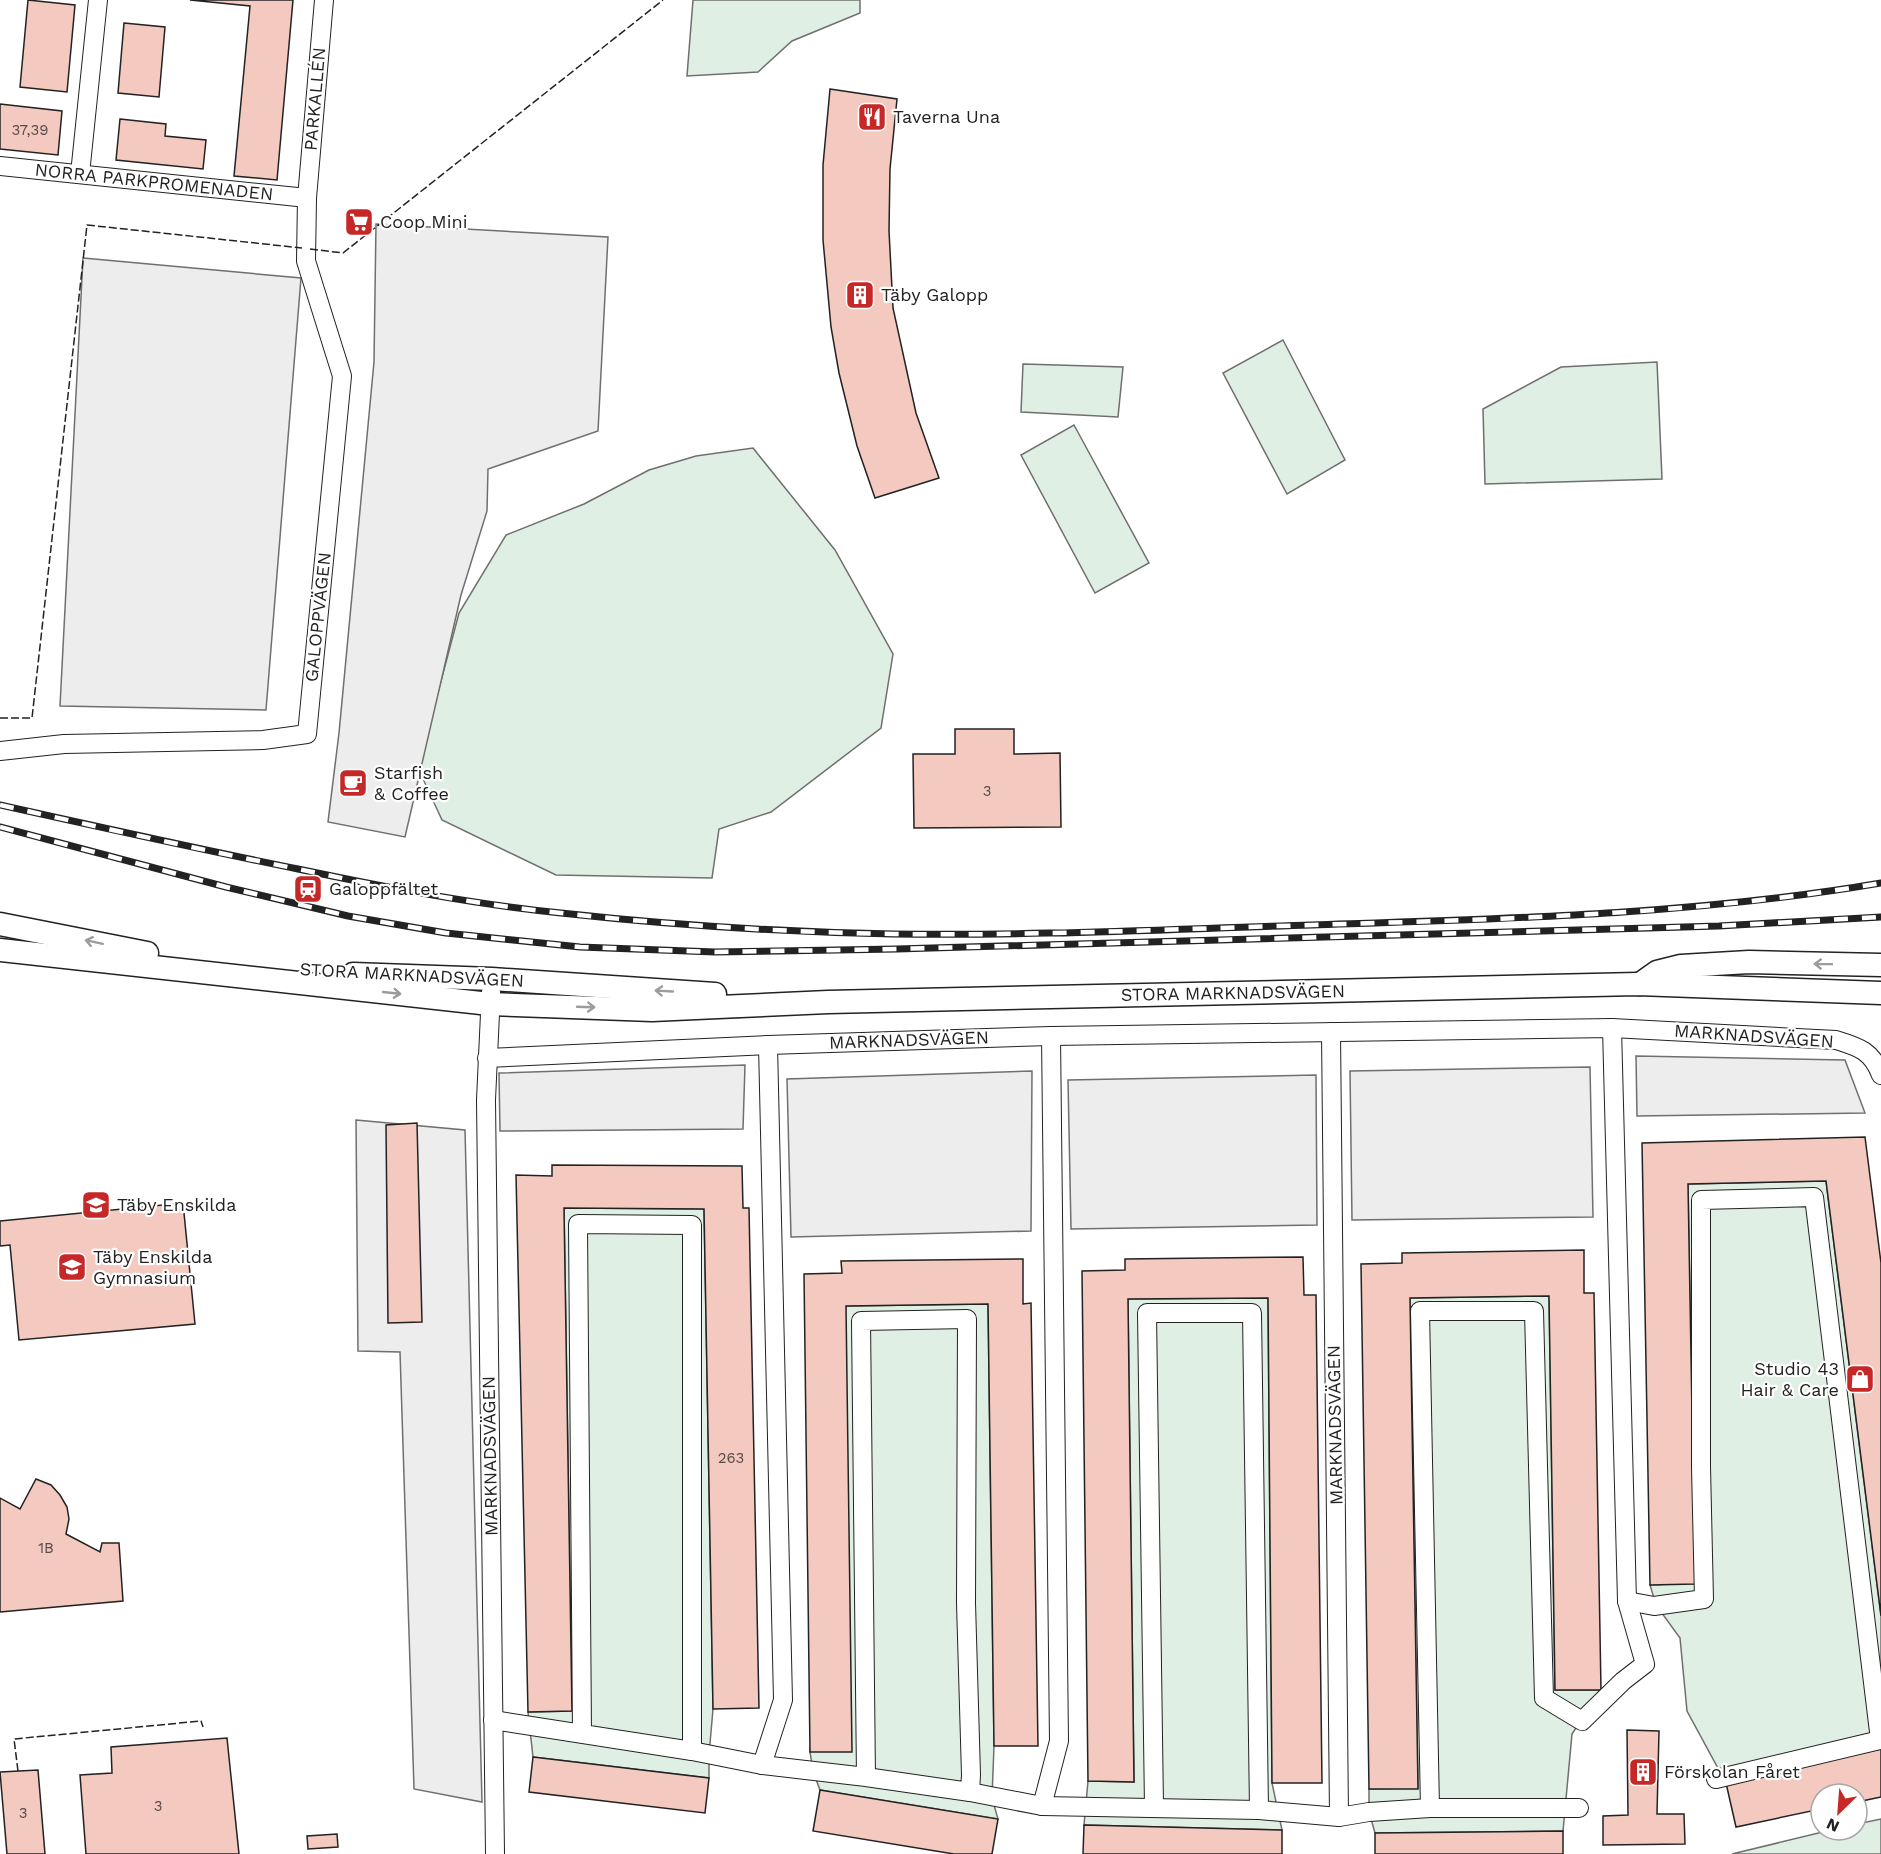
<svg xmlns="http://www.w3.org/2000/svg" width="1881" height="1854" font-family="'Work Sans',sans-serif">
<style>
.green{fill:#e0efe3;stroke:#6f6f6f;stroke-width:1.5}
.parking{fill:#ededed;stroke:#6f6f6f;stroke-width:1.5}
.building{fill:#f3c9c0;stroke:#222;stroke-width:1.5}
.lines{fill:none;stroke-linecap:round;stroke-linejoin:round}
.minor-casing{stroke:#222;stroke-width:20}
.tertiary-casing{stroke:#222;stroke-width:25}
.minor{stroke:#fff;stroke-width:18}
.tertiary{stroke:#fff;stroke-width:22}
.rail-casing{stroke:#222;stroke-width:7}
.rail{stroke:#fff;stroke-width:4.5;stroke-dasharray:14;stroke-linecap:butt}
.fence{stroke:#222;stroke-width:1.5;stroke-dasharray:8 3;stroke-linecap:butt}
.oneway{stroke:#9c9c9c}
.labels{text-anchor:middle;stroke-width:4.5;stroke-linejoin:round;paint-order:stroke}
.number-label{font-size:15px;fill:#564c4a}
.street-label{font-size:18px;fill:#222;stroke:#fff}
.poi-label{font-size:18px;fill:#222;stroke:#fff;text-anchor:start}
</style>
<rect width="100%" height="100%" fill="#fff"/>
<g class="green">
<path d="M693 0H860V13L792 41 758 72 687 76Z"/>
<path d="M1283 340 1345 460 1287 494 1223 373Z"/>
<path d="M1657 362 1662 479 1485 484 1483 409 1561 367Z"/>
<path d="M1023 364 1123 367 1118 417 1021 412Z"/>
<path d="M1074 425 1149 563 1095 593 1021 455Z"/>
<path d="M753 448 835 550 893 654 881 728 771 812 719 829 712 878 556 875 442 820 418 768 459 613 506 535 584 504 649 470 696 456Z"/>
<path d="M1826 1181 1881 1616V1749L1726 1783 1687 1711 1680 1638 1656 1605 1650 1585 1695 1583 1688 1184Z"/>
<path d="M564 1208 704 1209 713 1709 709 1755V1778L533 1757 528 1712 572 1711Z"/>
<path d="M1549 1296 1555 1690H1601L1572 1734 1563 1831 1375 1833 1369 1812V1789L1418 1788 1410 1298Z"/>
<path d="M1268 1298 1272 1783 1282 1830 1084 1825 1088 1781 1134 1782 1128 1299Z"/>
<path d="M988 1304 994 1746 992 1798 998 1819 820 1790 813 1771 810 1752 846 1306Z"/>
<path d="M1881 1819V1854H1732L1831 1830H1857V1824Z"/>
</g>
<g class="parking">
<path d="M376 224 608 237 598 431 488 469 487 511 461 595 405 837 328 822 339 733 374 362Z"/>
<path d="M83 258 301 278 266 710 60 706Z"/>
<path d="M1636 1056 1845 1060 1865 1113 1637 1116Z"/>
<path d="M745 1065 743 1129 500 1131 499 1073Z"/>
<path d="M1590 1067 1593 1217 1352 1220 1350 1071Z"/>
<path d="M1032 1071 1031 1231 791 1237 787 1079Z"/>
<path d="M1316 1075 1317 1225 1071 1229 1068 1080Z"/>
<path d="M356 1120 465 1130 482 1802 414 1789 400 1352 358 1351Z"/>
</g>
<g class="building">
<path d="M28 0 75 5 67 92 20 87Z"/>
<path d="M190 0H293L277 180 234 176 250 6Z"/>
<path d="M124 23 165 27 159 97 118 93Z"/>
<path d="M830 89 897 99 890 169 889 231 893 308 916 413 939 478 875 498 857 446 839 373 831 327 823 240V165Z"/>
<path d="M0 104 62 111 58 155 0 149Z"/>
<path d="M120 119 166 124 165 136 206 140 203 169 116 160Z"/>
<path d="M955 729H1014V754L1060 753 1061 827 914 828 913 754H955Z"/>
<path d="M417 1123 422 1322 388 1323 386 1125Z"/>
<path d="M1865 1137 1881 1263V1616L1826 1181 1688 1184 1695 1584 1650 1585 1642 1143Z"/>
<path d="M552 1165 742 1166 743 1208H749L759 1708 713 1709 704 1209 564 1208 572 1711 528 1712 516 1175 552 1176Z"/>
<path d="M183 1203 195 1324 19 1340 10 1245 0 1246V1221Z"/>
<path d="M1584 1250V1293H1594L1601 1690H1555L1549 1296 1410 1298 1418 1789H1369L1361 1264 1402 1263V1253Z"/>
<path d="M1303 1257 1304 1295H1316L1322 1783H1272L1268 1298 1128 1299 1134 1782 1088 1781 1082 1271 1125 1270V1259Z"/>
<path d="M1023 1259V1304L1031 1303 1038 1746H994L988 1304 846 1306 852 1752H810L804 1274 842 1273 841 1261Z"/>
<path d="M36 1479 51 1485 60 1495 67 1507 69 1519 66 1534 100 1552 102 1543H119L123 1601 0 1612V1498L20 1509Z"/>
<path d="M1627 1730 1659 1731 1657 1814H1684L1685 1844 1603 1845V1816L1628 1815Z"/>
<path d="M227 1738 239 1854H86L80 1775 112 1773 111 1747Z"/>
<path d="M1881 1749V1797L1857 1802V1794H1821V1809L1736 1827 1726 1783Z"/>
<path d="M533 1757 709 1778 705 1813 529 1792Z"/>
<path d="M38 1770 45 1854H7L0 1772Z"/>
<path d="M820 1790 998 1819 992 1854H954L813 1831Z"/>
<path d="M1084 1825 1282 1830V1854H1083Z"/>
<path d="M1563 1831V1854H1375V1833Z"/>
<path d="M337 1834 338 1847 308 1849 307 1836Z"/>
</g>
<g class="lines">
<g class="minor-casing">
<g id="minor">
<path d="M0 166 307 198"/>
<path d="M80 174 98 0"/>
<path d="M0 751 64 744 263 740 307 734 342 376 306 261 307 198 324 0"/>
<path d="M491 992 486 1100 495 1854"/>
<path d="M1331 1032 1339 1817"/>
<path d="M487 1058 768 1045 1051 1036 1612 1028 1836 1040C1859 1047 1872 1051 1881 1075"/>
<path d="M1627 1601 1654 1606 1704 1599 1701 1467V1200L1814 1197 1880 1740 1716 1779"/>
<path d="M493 1720 692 1751V1225L578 1224 582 1733"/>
<path d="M692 1751 762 1765 866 1777 970 1792 971 1775 966 1603 967 1319 861 1321 866 1777"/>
<path d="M762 1765 783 1700 768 1045"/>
<path d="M970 1792 1042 1806 1259 1810"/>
<path d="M1042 1806 1059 1741 1051 1036"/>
<path d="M1154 1807 1147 1313H1252L1259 1810 1339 1817 1369 1812 1430 1808H1579"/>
<path d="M1430 1808 1420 1311H1534L1544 1698 1582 1721 1623 1681 1645 1664 1627 1601 1612 1028"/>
</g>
</g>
<g class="tertiary-casing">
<g id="tertiary">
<path d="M0 924 147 953"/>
<path d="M0 950 490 1004 652 1010 828 1002 1638 984 1881 993"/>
<path d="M353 974 492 979 715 994"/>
<path d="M1640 984 1657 972 1681 966 1749 962 1881 965"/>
</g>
</g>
<use href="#minor" class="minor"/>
<use href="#tertiary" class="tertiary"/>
<g class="rail-casing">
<g id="rail">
<path d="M0 805C99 827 198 849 298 869 384 887 472 904 561 913 671 925 782 932 893 934 1032 936 1172 929 1312 925 1502 919 1693 915 1881 883"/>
<path d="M0 827 226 887 348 916 446 933 580 947 715 952 897 949 1719 926 1881 917"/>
</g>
</g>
<use href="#rail" class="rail"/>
<g class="fence">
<path d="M310 249 343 253 663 0"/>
<path d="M0 718H32L87 225 302 248"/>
<path d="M18 1771 14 1739 201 1721 203 1727"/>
</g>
</g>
<defs><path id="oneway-shaft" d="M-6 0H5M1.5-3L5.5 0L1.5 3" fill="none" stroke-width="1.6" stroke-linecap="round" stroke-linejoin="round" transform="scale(1.5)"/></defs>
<g class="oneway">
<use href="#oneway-shaft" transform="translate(94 942) rotate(-168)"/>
<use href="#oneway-shaft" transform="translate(1823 964) rotate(-179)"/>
<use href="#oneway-shaft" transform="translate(664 991) rotate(-177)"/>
<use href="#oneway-shaft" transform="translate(392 993) rotate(6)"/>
<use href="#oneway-shaft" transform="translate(586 1007) rotate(2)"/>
</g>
<defs>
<g id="restaurant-square" transform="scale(1.5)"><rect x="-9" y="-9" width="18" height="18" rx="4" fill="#c62828" stroke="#fff"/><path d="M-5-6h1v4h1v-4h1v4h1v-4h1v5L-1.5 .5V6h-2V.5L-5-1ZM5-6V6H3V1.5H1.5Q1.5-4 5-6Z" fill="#fff"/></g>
<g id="supermarket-square" transform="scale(1.5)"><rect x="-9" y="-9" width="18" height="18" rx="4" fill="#c62828" stroke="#fff"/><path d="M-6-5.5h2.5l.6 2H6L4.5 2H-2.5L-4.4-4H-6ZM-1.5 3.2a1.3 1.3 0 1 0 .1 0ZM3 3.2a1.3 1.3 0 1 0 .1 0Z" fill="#fff"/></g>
<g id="building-square" transform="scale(1.5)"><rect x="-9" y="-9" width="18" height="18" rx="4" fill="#c62828" stroke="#fff"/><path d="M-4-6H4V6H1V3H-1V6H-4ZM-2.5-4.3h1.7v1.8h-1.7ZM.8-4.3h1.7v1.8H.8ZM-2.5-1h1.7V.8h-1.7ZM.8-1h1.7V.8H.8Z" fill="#fff"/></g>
<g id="cafe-square" transform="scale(1.5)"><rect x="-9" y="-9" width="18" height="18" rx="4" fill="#c62828" stroke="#fff"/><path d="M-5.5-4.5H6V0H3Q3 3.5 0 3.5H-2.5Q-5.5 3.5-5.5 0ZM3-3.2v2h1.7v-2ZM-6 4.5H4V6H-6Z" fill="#fff"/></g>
<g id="station-square" transform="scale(1.5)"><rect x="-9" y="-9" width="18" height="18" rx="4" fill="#c62828" stroke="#fff"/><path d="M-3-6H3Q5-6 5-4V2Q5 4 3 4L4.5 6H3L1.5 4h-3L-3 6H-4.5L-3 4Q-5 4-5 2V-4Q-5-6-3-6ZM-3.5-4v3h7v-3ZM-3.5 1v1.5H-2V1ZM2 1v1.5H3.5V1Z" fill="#fff"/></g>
<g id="school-square" transform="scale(1.5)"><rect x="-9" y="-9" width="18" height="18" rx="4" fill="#c62828" stroke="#fff"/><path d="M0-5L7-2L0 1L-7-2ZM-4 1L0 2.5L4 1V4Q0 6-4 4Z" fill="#fff"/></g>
<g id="shop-square" transform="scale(1.5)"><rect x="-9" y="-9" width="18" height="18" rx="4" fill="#c62828" stroke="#fff"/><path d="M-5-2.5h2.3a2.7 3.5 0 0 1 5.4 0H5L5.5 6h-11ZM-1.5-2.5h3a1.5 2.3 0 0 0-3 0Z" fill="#fff"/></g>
</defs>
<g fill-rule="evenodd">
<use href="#restaurant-square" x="872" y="117"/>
<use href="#supermarket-square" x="359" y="222"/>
<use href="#building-square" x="860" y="295"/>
<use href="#cafe-square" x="353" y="783"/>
<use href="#station-square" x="308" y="889"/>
<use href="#school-square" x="96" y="1205"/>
<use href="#school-square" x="72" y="1267"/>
<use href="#shop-square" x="1860" y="1379"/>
<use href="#building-square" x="1643" y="1772"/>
</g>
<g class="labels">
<g class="number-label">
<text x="30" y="135">37,39</text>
<text x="987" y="796">3</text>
<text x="731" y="1463">263</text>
<text x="46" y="1553">1B</text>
<text x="158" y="1811">3</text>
<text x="23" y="1818">3</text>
</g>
<g class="street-label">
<text transform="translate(315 99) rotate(-85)" y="6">PARKALLÉN</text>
<text transform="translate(154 182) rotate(6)" y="6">NORRA PARKPROMENADEN</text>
<text transform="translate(318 617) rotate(-84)" y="6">GALOPPVÄGEN</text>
<text transform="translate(412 975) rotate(3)" y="6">STORA MARKNADSVÄGEN</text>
<text transform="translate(1233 993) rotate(-1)" y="6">STORA MARKNADSVÄGEN</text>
<text transform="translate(1754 1036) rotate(4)" y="6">MARKNADSVÄGEN</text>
<text transform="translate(909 1040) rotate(-2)" y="6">MARKNADSVÄGEN</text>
<text transform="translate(1335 1425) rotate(-91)" y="6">MARKNADSVÄGEN</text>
<text transform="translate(490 1456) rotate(-91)" y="6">MARKNADSVÄGEN</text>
</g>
<g class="poi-label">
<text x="893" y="123">Taverna Una</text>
<text x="380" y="228">Coop Mini</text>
<text x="881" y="301">Täby Galopp</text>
<text x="374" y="779">Starfish<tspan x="374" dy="21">&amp; Coffee</tspan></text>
<text x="329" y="895">Galoppfältet</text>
<text x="117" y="1211">Täby Enskilda</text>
<text x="93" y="1263">Täby Enskilda<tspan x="93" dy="21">Gymnasium</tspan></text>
<text x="1839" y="1375" text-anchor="end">Studio 43<tspan x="1839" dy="21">Hair &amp; Care</tspan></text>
<text x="1664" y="1778">Förskolan Fåret</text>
</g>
</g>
<g transform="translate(1839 1812) rotate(205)"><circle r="28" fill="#ffffff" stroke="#a7a7a7" stroke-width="1.5"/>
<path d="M0-4.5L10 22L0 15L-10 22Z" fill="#c62828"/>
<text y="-9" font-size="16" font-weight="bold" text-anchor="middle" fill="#222222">N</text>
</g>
</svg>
